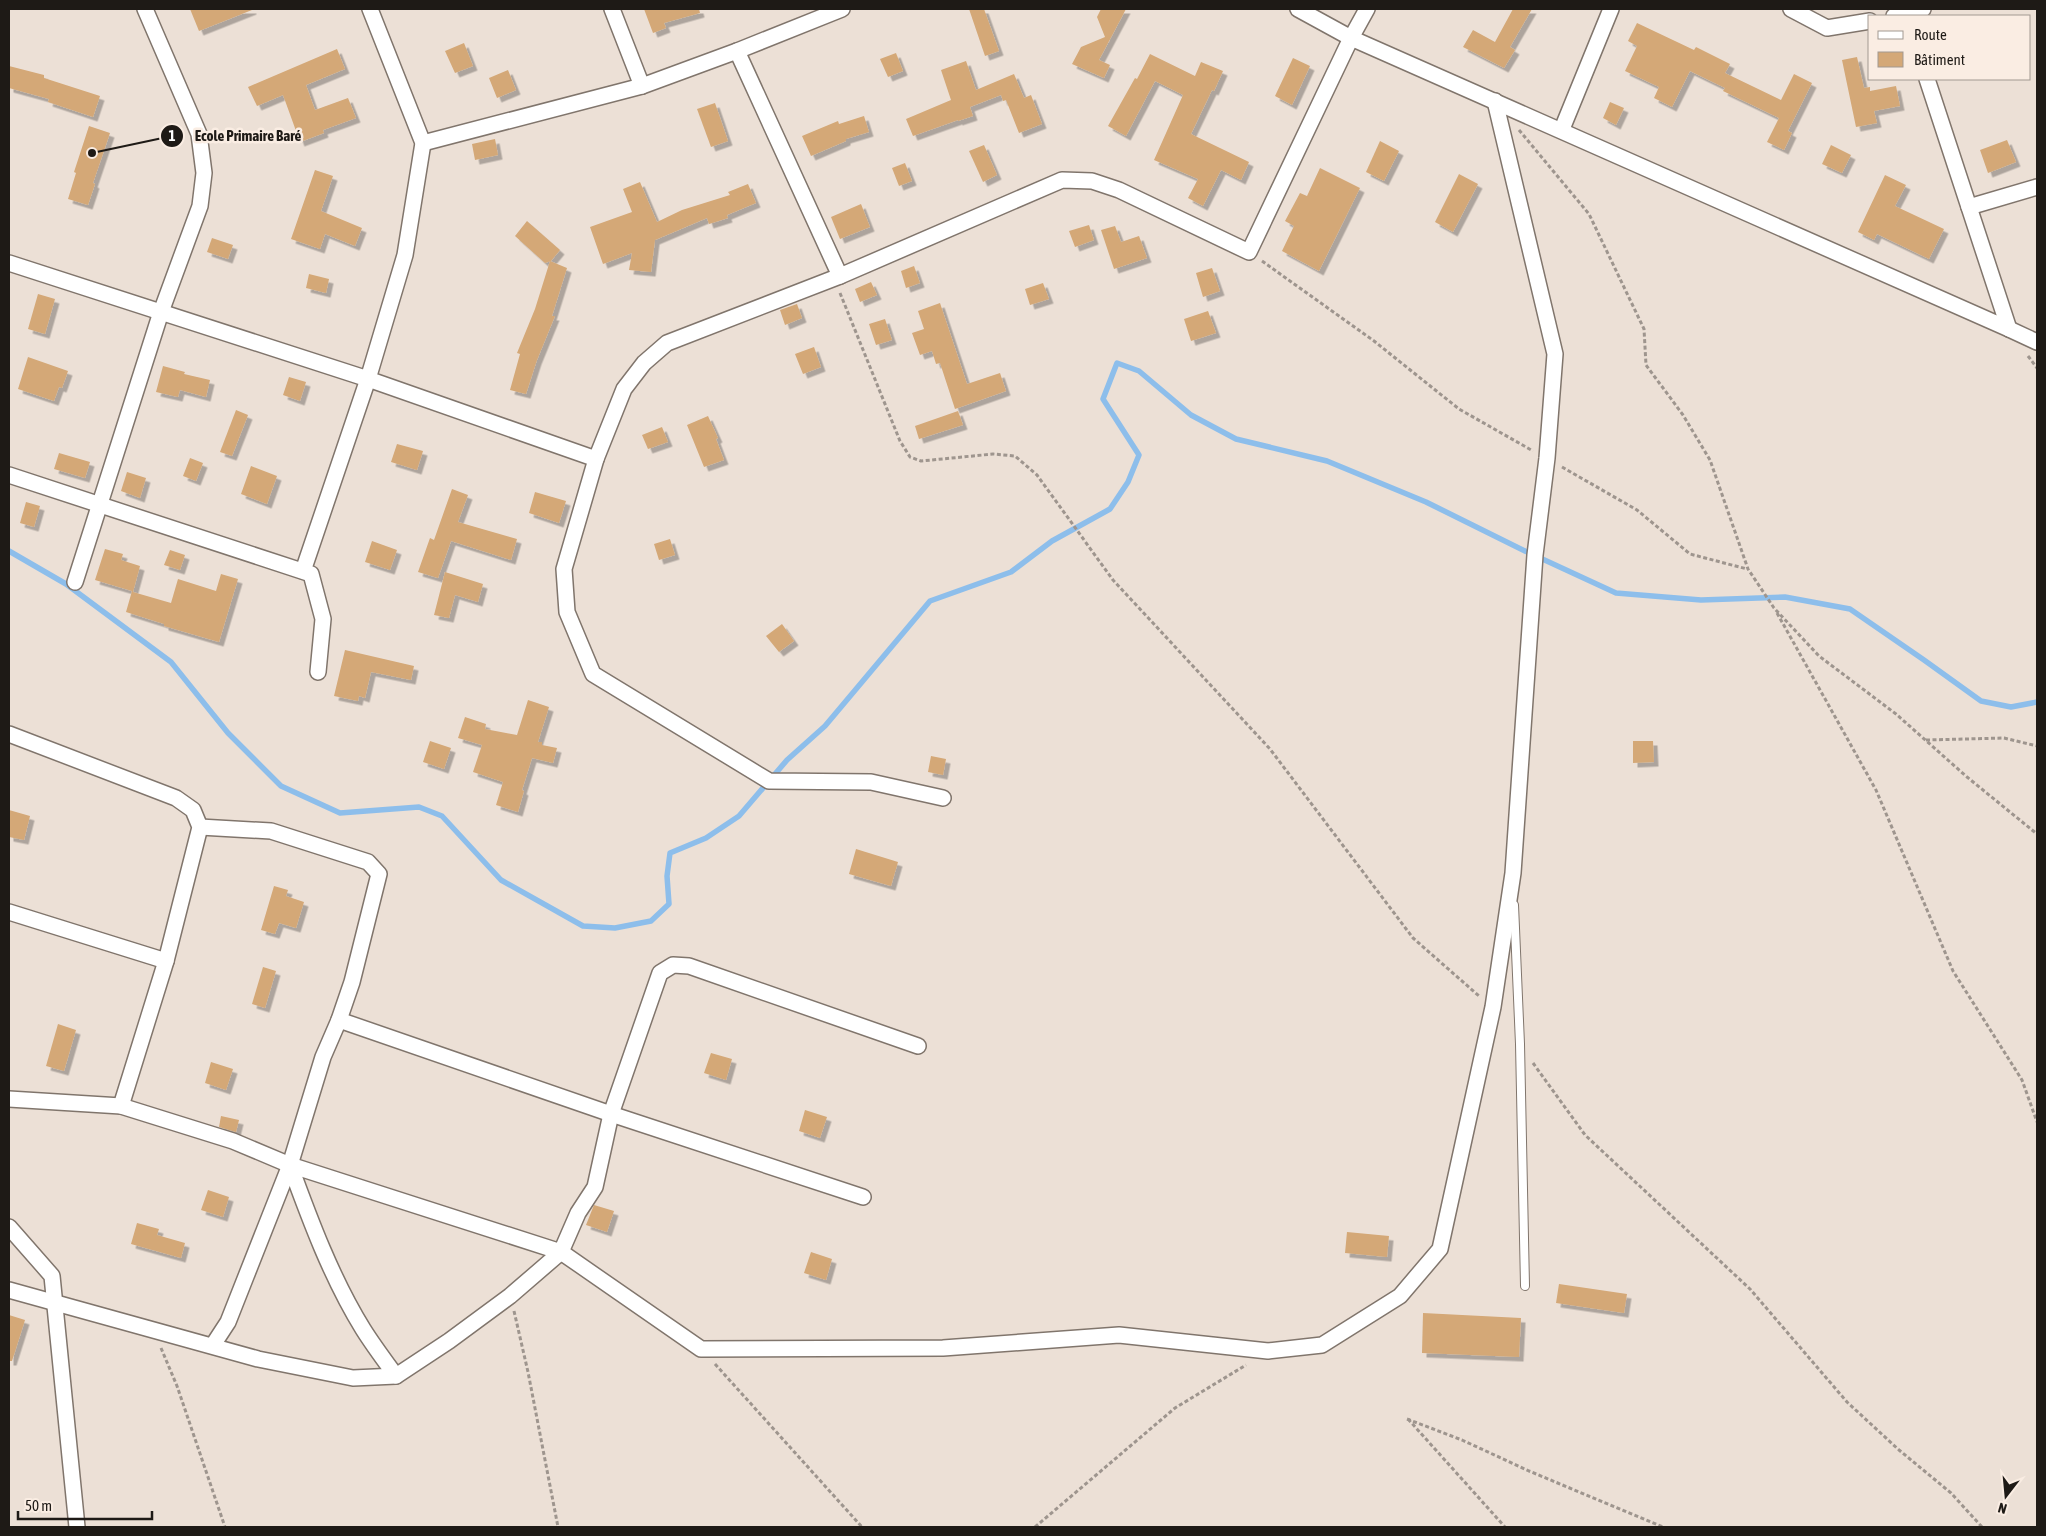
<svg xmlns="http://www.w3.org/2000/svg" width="2046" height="1536" font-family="'Asap Condensed',sans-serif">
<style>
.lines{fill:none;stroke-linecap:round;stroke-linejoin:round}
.stream{stroke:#8dbeeb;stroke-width:5.5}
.building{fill:#d4a877;filter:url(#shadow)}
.service-casing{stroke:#80756c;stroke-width:10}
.minor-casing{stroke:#80756c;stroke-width:18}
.path{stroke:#9e958e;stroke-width:3;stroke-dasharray:4 2.5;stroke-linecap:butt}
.service{stroke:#fff;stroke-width:8}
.minor{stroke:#fff;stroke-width:15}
.leader{fill:none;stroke:#1e1a16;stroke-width:2}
.callout-dot{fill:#1e1a16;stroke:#faede3;stroke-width:2}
.mark-label{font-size:15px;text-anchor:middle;font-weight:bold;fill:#fff}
.callout-label{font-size:15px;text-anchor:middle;font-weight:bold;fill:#1e1a16;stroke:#faede3;stroke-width:5;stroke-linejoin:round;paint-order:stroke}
</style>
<defs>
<filter id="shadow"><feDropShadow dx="4.5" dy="4.5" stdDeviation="0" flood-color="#0004"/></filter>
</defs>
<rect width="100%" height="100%" fill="#ece0d6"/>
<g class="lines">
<path class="stream" d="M9 551 66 584 171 662 228 733 281 786 340 813 419 807 442 816 501 880 583 926 615 928 651 921 669 904 667 876 670 853 706 838 739 816 787 760 825 726 930 601 1011 572 1052 541 1110 509 1128 482 1139 455 1103 399 1117 363 1139 371 1191 415 1236 439 1327 461 1426 502 1525 551 1616 593 1701 600 1785 597 1850 609 1924 660 1981 701 2011 707 2037 702"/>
</g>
<g class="building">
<path d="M190 9H252V10L199 31Z"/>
<path d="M644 9H699L700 13 664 23 666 28 653 33Z"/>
<path d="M969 9H984L999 51 985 56Z"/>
<path d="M1101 9H1126L1099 60 1110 65 1104 78 1072 64 1081 47 1105 37 1097 17Z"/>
<path d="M1513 9H1532L1510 47 1515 50 1504 68 1463 47 1473 30 1495 42Z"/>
<path d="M1637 23 1694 50 1696 47 1730 64 1725 73 1781 100 1794 74 1812 83 1788 131 1792 133 1784 150 1767 142 1779 118 1723 91 1725 88 1690 71 1672 107 1654 98 1659 87 1625 71 1637 46 1628 41Z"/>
<path d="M464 43 473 66 455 73 445 51Z"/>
<path d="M337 49 345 69 306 85 315 110 348 98 356 118 323 130 324 133 300 142 283 95 257 106 248 87Z"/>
<path d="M896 53 903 71 888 77 880 59Z"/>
<path d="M1150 54 1195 76 1201 62 1223 71 1214 91 1212 90 1191 134 1249 162 1241 180 1221 170 1203 206 1188 198 1198 179 1154 160 1183 95 1155 81 1126 136 1108 126 1135 78 1137 79Z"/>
<path d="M1857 57 1864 88 1870 87V91L1896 86 1900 106 1874 111 1877 123 1856 127 1842 60Z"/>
<path d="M1293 58 1310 66 1292 105 1275 96Z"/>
<path d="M966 61 976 90 1014 74 1024 98 1031 95 1042 124 1019 133 1006 100 1003 101 1001 95 970 107 973 116 958 121V120L913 136 906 119 951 100 941 70Z"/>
<path d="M9 66 44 75V78L100 96 93 117 48 102 49 99 9 88Z"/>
<path d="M508 70 516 90 497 98 489 78Z"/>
<path d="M1610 102 1624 108 1616 125 1603 118Z"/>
<path d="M715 103 728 141 711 147 697 109Z"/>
<path d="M864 116 869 132 846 139V141L811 156 802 136 838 121 839 124Z"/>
<path d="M89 126 110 133 93 183 95 184 88 205 68 199 76 173 74 172Z"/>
<path d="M495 139 498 155 475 160 472 144Z"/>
<path d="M2007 140 2016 162 1988 173 1980 150Z"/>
<path d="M1380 141 1399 151 1384 181 1366 172Z"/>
<path d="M984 145 997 175 983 182 969 151Z"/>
<path d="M1831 145 1851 155 1842 173 1822 164Z"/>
<path d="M905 163 912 181 899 186 892 168Z"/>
<path d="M1320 168 1360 188 1319 271 1282 251 1294 226 1285 221 1300 193 1307 196Z"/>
<path d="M315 170 333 176 321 211 362 228 355 246 325 234 320 249 291 239Z"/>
<path d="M1459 174 1478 184 1453 232 1435 222Z"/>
<path d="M1885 175 1906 185 1895 206 1944 229 1929 259 1877 234 1874 240 1858 232Z"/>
<path d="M640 182 657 222 682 210 730 195 728 192 748 184 756 203 727 215 728 218 709 224 707 218 655 240 651 272 629 270 632 253 603 264 590 227 632 212 623 189Z"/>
<path d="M861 204 870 227 840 239 831 217Z"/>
<path d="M527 221 560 250 551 261 545 263 515 236Z"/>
<path d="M1089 225 1094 240 1075 247 1069 231Z"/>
<path d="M1115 226 1121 242 1139 236 1147 258 1114 269 1101 230Z"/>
<path d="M212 238 233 245 228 259 207 252Z"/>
<path d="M550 261 567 268 552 316H555L537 360 526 394 510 390 520 354 517 353 535 309Z"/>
<path d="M914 266 920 283 906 288 901 271Z"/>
<path d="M1212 268 1220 291 1203 297 1196 273Z"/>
<path d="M309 274 329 279 326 293 306 288Z"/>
<path d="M871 282 877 295 860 302 855 289Z"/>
<path d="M1043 283 1049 299 1030 305 1025 289Z"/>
<path d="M38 294 55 299 45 334 28 329Z"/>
<path d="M940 303 967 384 1000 373 1006 391 955 409 940 363 936 364 932 351 920 355 912 333 924 329 918 311Z"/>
<path d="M797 304 802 318 785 325 780 310Z"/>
<path d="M1208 311 1216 333 1191 341 1184 319Z"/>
<path d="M885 319 892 340 876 345 869 324Z"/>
<path d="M814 347 821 367 803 374 795 354Z"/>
<path d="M28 357 68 371 62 388 59 387 54 401 18 389Z"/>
<path d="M163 366 185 372 184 374 210 380 206 397 180 390 178 397 156 392Z"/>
<path d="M289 377 306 382 300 401 283 395Z"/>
<path d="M236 410 248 415 232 456 220 452Z"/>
<path d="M958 411 963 425 919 439 915 426Z"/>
<path d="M708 416 718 438 716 439 724 460 704 467 687 425Z"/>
<path d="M662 427 668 442 648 449 642 435Z"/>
<path d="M397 444 423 451 417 470 391 462Z"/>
<path d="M59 453 90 462 85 478 54 469Z"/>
<path d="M190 458 203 463 196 481 183 476Z"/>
<path d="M251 466 277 476 267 504 241 494Z"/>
<path d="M127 472 146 478 140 498 121 491Z"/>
<path d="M452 489 468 495 458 522 517 539 511 560 451 541 438 578 418 572 430 538 434 540Z"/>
<path d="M535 492 566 501 559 523 529 513Z"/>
<path d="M26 502 40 506 34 527 20 523Z"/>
<path d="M670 539 675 555 659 560 654 544Z"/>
<path d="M372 541 397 550 390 570 365 562Z"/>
<path d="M105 549 123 554 121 560 140 566 133 592 171 603 178 579 216 591 221 574 238 579 219 642 164 626V624L126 612 132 591 95 580Z"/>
<path d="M170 550 185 555 180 570 164 565Z"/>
<path d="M445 572 483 584 478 602 455 595 449 618 434 615Z"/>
<path d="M782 624 794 641 779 652 766 636Z"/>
<path d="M345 650 414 666 411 680 371 672 365 698 359 696 358 701 334 696Z"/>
<path d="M528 700 549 707 538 742H542V745L557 748 553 763 532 758 522 790 524 791 518 812 496 805 503 782 473 772 482 745 458 738 465 717 486 724 485 729 517 735Z"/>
<path d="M430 741 451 748 444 769 423 762Z"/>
<path d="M1633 741H1653L1654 762 1633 763Z"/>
<path d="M931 756 946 759 943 775 928 772Z"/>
<path d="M9 810 30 816 24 840 9 837Z"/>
<path d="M856 849 898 862 891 886 849 874Z"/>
<path d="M274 886 288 890 286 896 304 902 296 928 279 923 275 934 261 930Z"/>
<path d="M263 967 276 971 265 1008 252 1004Z"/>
<path d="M58 1024 76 1030 64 1071 46 1066Z"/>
<path d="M711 1053 732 1059 726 1080 704 1073Z"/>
<path d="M211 1062 233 1069 226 1090 205 1083Z"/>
<path d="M805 1110 827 1117 820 1138 799 1131Z"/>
<path d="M221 1116 239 1120 236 1132 219 1127Z"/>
<path d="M208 1190 229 1197 223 1217 201 1210Z"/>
<path d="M594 1205 614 1211 607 1232 586 1225Z"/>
<path d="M137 1223 159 1229 157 1235 185 1243 181 1258 131 1244Z"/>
<path d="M1347 1232 1389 1236 1387 1257 1345 1253Z"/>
<path d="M811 1252 832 1259 826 1280 804 1273Z"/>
<path d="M1559 1284 1627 1294 1624 1313 1556 1303Z"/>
<path d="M1423 1313 1521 1318 1519 1357 1422 1353Z"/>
<path d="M9 1315 25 1320 12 1361H9Z"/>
</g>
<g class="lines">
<g class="service-casing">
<path id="service" d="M1514 905 1520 1044 1525 1286"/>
</g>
<g class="minor-casing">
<g id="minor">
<path d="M370 9 423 143 405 255 368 379 596 459 624 389 644 363 667 343 840 276 737 51"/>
<path d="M612 9 642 86"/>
<path d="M1298 9 1351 38 2009 329 1927 79"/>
<path d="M1791 9 1827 28 1870 21"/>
<path d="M1894 16 1923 9"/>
<path d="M1562 129 1611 9"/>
<path d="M423 143 642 86 737 51 842 9"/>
<path d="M1969 207 2037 187"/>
<path d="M9 263 368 379 303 571"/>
<path d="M840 276 1062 180 1092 181 1119 190 1249 252 1351 38 1367 9"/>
<path d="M2009 329 2037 342"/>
<path d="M596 459 564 569 567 612 593 674 769 781 871 782 943 798"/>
<path d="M9 475 311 574 323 619 318 672"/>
<path d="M75 582 161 312 200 206 204 173 199 134 145 9"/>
<path d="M9 734 176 798 193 810 200 827 166 961 121 1106"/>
<path d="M200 827 271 831 368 862 379 874 352 982 339 1020 323 1057 290 1165 228 1322 213 1345"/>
<path d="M9 912 166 961"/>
<path d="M339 1020 611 1114 863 1197"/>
<path d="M9 1099 121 1106 233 1141 290 1165 561 1252 701 1349 943 1348 1119 1335 1268 1351 1322 1345 1400 1296 1440 1249 1493 1007 1513 873 1535 555 1547 458 1555 354 1495 101"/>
<path d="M290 1165C310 1220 332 1279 363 1329 373 1345 385 1361 396 1376"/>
<path d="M9 1227 52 1276 77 1527"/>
<path d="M9 1290 258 1359 353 1378 396 1376 449 1341 510 1296 561 1252 578 1213 595 1187 611 1114 660 973 673 965 689 966 918 1046"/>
</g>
</g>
<g class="path">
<path d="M1519 130 1589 214 1644 329 1646 365 1683 415 1710 460 1748 569 1774 608 1819 656 1896 714 1967 777 2037 834"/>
<path d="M1262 261 1374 341 1459 409 1533 451"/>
<path d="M840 293 900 441 910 457 921 461 993 454 1015 456 1037 475 1113 580 1270 749 1413 938 1479 996"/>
<path d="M2028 356 2037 368"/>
<path d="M1562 467 1637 510 1690 554 1747 569"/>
<path d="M1777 613 1876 790 1953 971 2022 1080 2037 1122"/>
<path d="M1926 740 2004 738 2037 746"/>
<path d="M1533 1063 1585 1135 1750 1289 1847 1402 1899 1450 1951 1493 1982 1527"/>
<path d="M514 1311 528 1372 558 1527"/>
<path d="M161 1348 177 1386 225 1527"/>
<path d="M715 1364 862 1527"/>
<path d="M1407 1419 1462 1440 1529 1471 1663 1527"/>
<path d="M1408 1419 1505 1527"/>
<path d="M1035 1527 1175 1408 1246 1365"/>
</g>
<use href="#service" class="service"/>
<use href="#minor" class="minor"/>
</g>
<path class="leader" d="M92 153L172 136"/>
<g class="callout-dot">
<circle cx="92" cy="153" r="5"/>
<circle cx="172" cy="136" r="12"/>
</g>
<g class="mark-label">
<text x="172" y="141">1</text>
</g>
<g class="callout-label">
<text x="248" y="141">Ecole Primaire Baré</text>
</g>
<rect width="2046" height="1536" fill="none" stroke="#1e1a16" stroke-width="20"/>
<rect x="1868" y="15" width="162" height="65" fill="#faede3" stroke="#a29991"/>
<rect x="1878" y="31" width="25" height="8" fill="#ffffff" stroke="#a29991"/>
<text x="1914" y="40" font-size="15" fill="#1e1a16">Route</text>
<rect x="1878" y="52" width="25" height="15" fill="#d4a877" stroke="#a29991"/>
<text x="1914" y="65" font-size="15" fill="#1e1a16">Bâtiment</text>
<g transform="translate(2006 1496) rotate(196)" stroke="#faede3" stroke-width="4" paint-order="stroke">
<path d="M0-4L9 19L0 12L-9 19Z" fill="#1e1a16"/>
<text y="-8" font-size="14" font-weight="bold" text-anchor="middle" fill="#1e1a16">N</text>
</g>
<path d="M18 1511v8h134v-8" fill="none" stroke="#1e1a16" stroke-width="2.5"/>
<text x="25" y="1511" font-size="15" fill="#1e1a16" stroke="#faede3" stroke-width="4" paint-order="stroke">50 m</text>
</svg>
